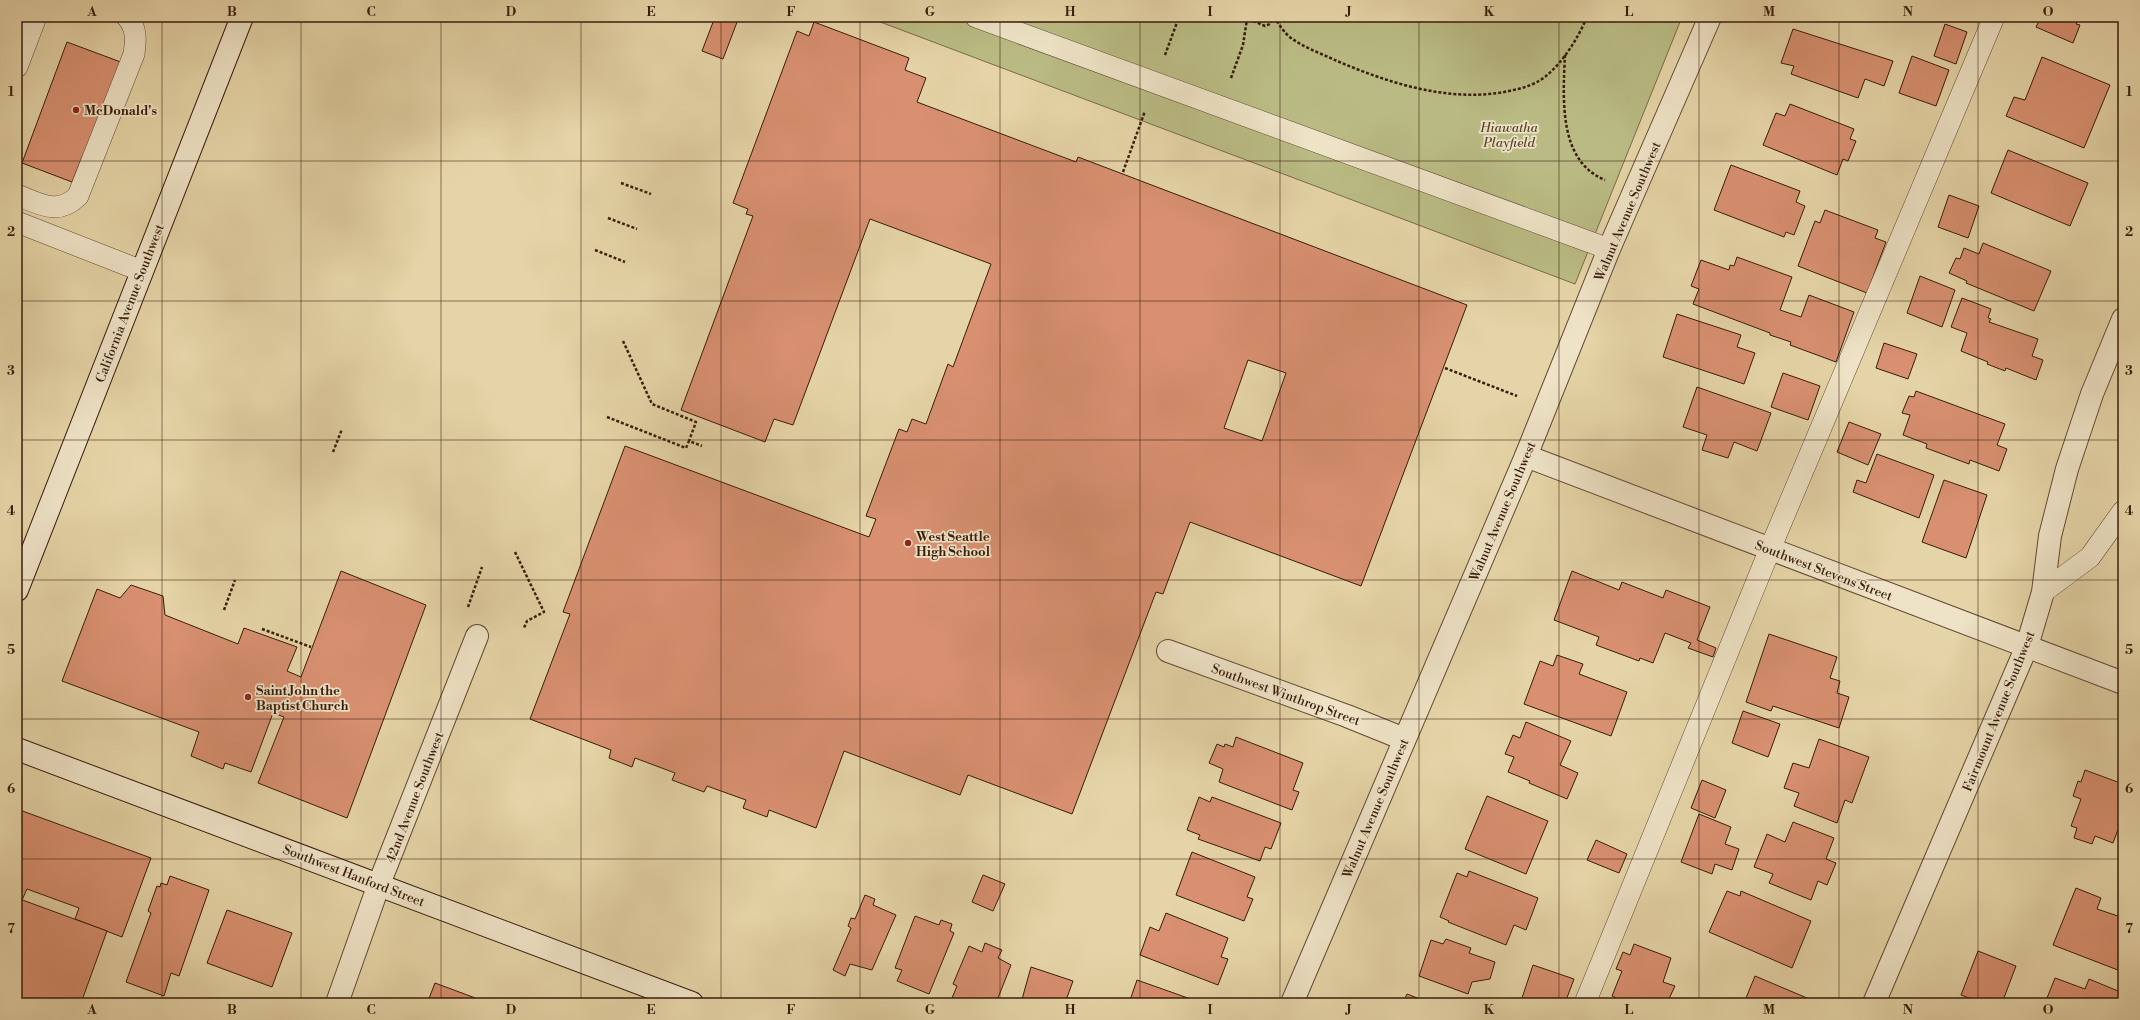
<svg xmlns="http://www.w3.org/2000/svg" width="2140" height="1020" font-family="'Libre Bodoni',serif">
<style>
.green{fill:#babb84;stroke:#796b48}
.building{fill:#d89070;stroke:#381b0b;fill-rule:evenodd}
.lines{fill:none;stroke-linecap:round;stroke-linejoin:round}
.lane-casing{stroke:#634932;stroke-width:22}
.street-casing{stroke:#634932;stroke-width:24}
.secondary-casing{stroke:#381b0b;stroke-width:24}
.path{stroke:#381b0b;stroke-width:2.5;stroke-dasharray:3 2;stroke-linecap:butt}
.lane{stroke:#eee3c6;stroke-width:21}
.street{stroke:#eee3c6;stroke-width:22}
.secondary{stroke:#eee3c6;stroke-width:22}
.grid{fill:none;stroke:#381b0b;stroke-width:1;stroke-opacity:0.55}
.poi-dot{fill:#8f2418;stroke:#eee3c6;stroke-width:1.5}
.labels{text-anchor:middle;stroke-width:3.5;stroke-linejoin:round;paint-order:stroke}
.poi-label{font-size:13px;font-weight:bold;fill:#381b0b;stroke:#eee3c6;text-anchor:start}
.park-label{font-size:13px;font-style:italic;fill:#584329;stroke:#eee3c6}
.street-label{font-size:13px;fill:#381b0b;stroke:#eee3c6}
.neatline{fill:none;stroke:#381b0b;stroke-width:1.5}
.grid-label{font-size:13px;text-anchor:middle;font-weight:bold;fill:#381b0b}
</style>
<rect width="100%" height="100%" fill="#e5d4a7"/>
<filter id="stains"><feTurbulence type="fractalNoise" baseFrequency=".005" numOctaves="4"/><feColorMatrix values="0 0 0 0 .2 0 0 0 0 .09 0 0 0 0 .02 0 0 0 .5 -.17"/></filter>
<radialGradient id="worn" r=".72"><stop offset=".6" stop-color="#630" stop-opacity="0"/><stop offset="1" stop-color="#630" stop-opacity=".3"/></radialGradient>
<path class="green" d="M867 17H1682L1575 284Z"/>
<g class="building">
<path d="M715 17H739L723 59 702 51Z"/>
<path d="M2041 17H2079L2076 24 2080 25 2073 43 2036 27Z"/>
<path d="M814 22 909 58 905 70 926 78 917 102 1076 162 1078 157 1467 305 1361 586 1190 522 1163 594 1156 592 1072 814 968 775 960 795 844 751 816 828 769 810 767 817 743 808 746 800 707 786 704 792 672 780 675 773 635 758 632 767 609 758 611 750 530 719 570 614 563 612 625 446 869 537 876 519 866 516 899 429 907 432 912 419 926 424 948 364 953 367 991 264 870 219 793 425 774 419 765 442 681 410 753 216 746 214 748 209 733 203 797 31 809 36ZM1248 360 1286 373 1262 441 1224 428Z"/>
<path d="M1945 24 1967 32 1956 64 1934 56Z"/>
<path d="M1793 29 1893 61 1884 86 1865 79 1858 98 1791 74 1794 66 1781 63Z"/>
<path d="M67 42 126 64 91 158 83 155 72 182 22 163Z"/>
<path d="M1912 56 1949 70 1936 106 1899 93Z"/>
<path d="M2042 57 2110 85 2084 148 2006 116 2014 97 2025 100Z"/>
<path d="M1790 104 1854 129 1850 139 1856 141 1848 161 1843 159 1837 175 1763 145 1776 113 1785 116Z"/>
<path d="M2008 150 2088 183 2070 226 1991 193Z"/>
<path d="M1731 165 1800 191 1796 202 1805 206 1794 235 1786 232 1784 237 1714 210Z"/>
<path d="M1949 195 1979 206 1968 238 1938 227Z"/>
<path d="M1825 210 1878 230 1875 238 1886 242 1867 293 1798 266 1815 221 1820 223Z"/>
<path d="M1983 243 2051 271 2034 311 1966 283 1967 281 1949 273 1956 258 1960 259 1964 248 1979 254Z"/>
<path d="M1737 257 1792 277 1780 310 1801 317 1809 295 1854 312 1836 362 1790 345 1791 342 1770 335V333L1693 304 1699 289 1691 286 1701 260 1729 270 1730 265 1734 266Z"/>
<path d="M1920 276 1955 290 1942 327 1907 313Z"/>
<path d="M1962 298 1991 309 1988 318 1991 319 1989 322 2038 339 2032 356 2043 360 2036 380 2006 368 2005 371 1987 364 1988 362 1961 351 1967 333 1951 327Z"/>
<path d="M1677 314 1741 335 1737 347 1755 353 1744 384 1663 357Z"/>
<path d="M1884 343 1917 354 1908 379 1876 368Z"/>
<path d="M1783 373 1820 386 1808 420 1771 407Z"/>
<path d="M1697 387 1771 413 1757 451 1734 442 1728 458 1702 450 1707 435 1683 427Z"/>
<path d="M1916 391 2005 424 1997 445 2007 449 1999 471 1970 460 1969 464 1926 448 1927 444 1903 435 1910 415 1902 413 1909 396 1914 397Z"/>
<path d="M1849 422 1881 434 1868 465 1837 452Z"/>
<path d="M1877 454 1934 475 1919 518 1853 492 1857 480 1866 483Z"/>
<path d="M1944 480 1987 495 1966 558 1922 542Z"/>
<path d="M341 571 426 605 347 818 258 783 284 717 273 713 251 772 225 763 223 769 191 756 199 732 62 681 97 589 120 598 131 585 163 596 165 615 238 644 244 628 297 647 287 671 301 677Z"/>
<path d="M1572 571 1619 590 1622 582 1663 598 1666 590 1710 607 1697 640 1716 648 1713 657 1688 648 1691 643 1665 633 1653 663 1640 658 1639 661 1596 645 1599 637 1554 620Z"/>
<path d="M1769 634 1837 657 1830 678 1840 681 1837 693 1849 697 1839 728 1773 706 1771 711 1746 702Z"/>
<path d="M1557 655 1583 664 1579 674 1627 692 1611 736 1524 704 1540 661 1553 666Z"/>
<path d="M1743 711 1780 724 1768 757 1732 743Z"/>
<path d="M1526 722 1571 741 1560 765 1578 773 1567 799 1529 783 1530 781 1508 772 1514 757 1505 754 1513 735 1520 738Z"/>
<path d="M1236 737 1303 763 1293 790 1299 792 1292 810 1219 782 1223 769 1209 763 1217 744 1224 747 1225 744 1233 747Z"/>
<path d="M1819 739 1869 757 1852 803 1845 800 1837 823 1794 806 1799 793 1784 788 1793 763 1809 768Z"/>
<path d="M2085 770 2123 784V816L2113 843 2095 836 2092 844 2074 838 2077 828 2071 826 2081 799 2073 796 2078 781 2081 782Z"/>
<path d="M1702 780 1726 790 1715 818 1691 808Z"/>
<path d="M1487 796 1548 821 1526 874 1465 849Z"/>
<path d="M1199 797 1210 802 1212 797 1281 823 1271 849 1265 847 1260 861 1198 839 1200 835 1187 830Z"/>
<path d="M17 809 151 858 122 937 75 919 79 908 27 889 22 900 17 898Z"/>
<path d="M1699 814 1731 827 1725 844 1739 849 1732 870 1715 864 1712 874 1681 862Z"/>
<path d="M1793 822 1834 838 1826 859 1836 863 1827 885 1818 881 1811 900 1769 883 1773 874 1754 867 1767 834 1785 842Z"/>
<path d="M1596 840 1627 854 1619 873 1587 860Z"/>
<path d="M1192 852 1255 877 1247 897 1253 899 1244 921 1176 895Z"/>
<path d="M1469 871 1538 898 1526 930 1514 925 1506 945 1448 922 1449 921 1440 917 1457 873 1467 877Z"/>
<path d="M983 875 1005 884 993 911 972 902Z"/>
<path d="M170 876 209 890 179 976 171 973 164 996 126 982 151 913 148 911 157 886 160 887 161 883 167 885Z"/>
<path d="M2076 888 2101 898 2097 909 2118 916 2123 903V972L2053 945Z"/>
<path d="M1727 891 1740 896 1741 891 1811 921 1792 968 1709 932Z"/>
<path d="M865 895 875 899 873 905 896 915 872 970 850 964 845 976 833 970 851 928 848 926 851 918 855 919Z"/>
<path d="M17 898 107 931 81 1003H17Z"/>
<path d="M227 910 292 933 272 987 207 963Z"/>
<path d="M1166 913 1228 938 1221 957 1228 959 1218 985 1140 955 1150 927 1159 931Z"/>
<path d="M915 916 939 925 941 920 952 924 950 931 954 933 929 994 897 981 902 970 895 968Z"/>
<path d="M1446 939 1471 948 1469 953 1495 962 1490 979 1472 982 1468 994 1419 976 1431 940 1443 944Z"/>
<path d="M985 943 1002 950 998 958 1011 965 996 1003H953L955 999 952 998 957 986 953 984 969 946 982 952Z"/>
<path d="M1634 944 1671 958 1663 982 1675 986 1667 1003H1627L1612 996 1622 971 1616 969 1623 952 1630 955Z"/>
<path d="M1978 951 2016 966 2002 1003H1983L1961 995Z"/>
<path d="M1533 965 1574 979 1565 1003H1535L1522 998Z"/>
<path d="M1031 967 1073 981 1065 1003H1021Z"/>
<path d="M1755 976 1807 998 1805 1003H1744Z"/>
<path d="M2055 978 2085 989 2089 979 2123 993V1003H2045Z"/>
<path d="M1137 980 1202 1003H1129Z"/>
<path d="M435 983 478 999 476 1003H424L425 1000 428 1001Z"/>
<path d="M1407 994 1430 1003H1403Z"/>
<path d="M149 998 163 1003H147Z"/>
</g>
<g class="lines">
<g class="lane-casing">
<g id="lane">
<path d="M976 17 1609 249"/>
<path d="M17 67 36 17"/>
<path d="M17 195C40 204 58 216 78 196L134 54C136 40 137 28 127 17"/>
<path d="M17 222 142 271"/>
<path d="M2043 592 2090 557 2123 511"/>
<path d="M1585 1003 1770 549 1994 17"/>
</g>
</g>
<g class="street-casing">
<g id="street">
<path d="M1526 456 2123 683"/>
<path d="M1168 651 1347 716 1404 739"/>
<path d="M337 1003 379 884 477 636"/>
<path d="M1292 1003 1526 456 1609 249 1710 17"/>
<path d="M1874 1003 2027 646 2043 592 2050 536 2067 469 2092 394 2123 319"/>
</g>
</g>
<g class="secondary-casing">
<g id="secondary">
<path d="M17 590 242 17"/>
<path d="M17 749 692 1003"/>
</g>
</g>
<g class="path">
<path d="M1244 17 1265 26 1270 24 1273 17"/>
<path d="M1274 17C1279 24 1284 33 1291 38 1305 48 1322 54 1337 61 1389 83 1447 102 1504 92 1519 89 1534 86 1546 76 1564 61 1578 38 1587 17"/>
<path d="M1165 55 1179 17"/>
<path d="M1565 55C1563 98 1558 161 1605 180"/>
<path d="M1231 78 1243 45 1247 19"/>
<path d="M1123 172 1145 111"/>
<path d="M621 183 651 194"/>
<path d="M608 218 637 229"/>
<path d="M595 250 625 262"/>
<path d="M623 341 652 404 696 422 689 441"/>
<path d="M1445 368 1517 396"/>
<path d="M607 417 686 448 689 441 702 446"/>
<path d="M333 452 342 429"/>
<path d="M515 552 544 612 527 621 524 628"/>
<path d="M468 607 482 567"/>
<path d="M224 610 235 580"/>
<path d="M262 629 311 647"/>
</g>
<use href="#lane" class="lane"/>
<use href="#street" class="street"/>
<use href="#secondary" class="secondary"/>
</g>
<path class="grid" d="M162 17V1003M301 17V1003M441 17V1003M581 17V1003M721 17V1003M860 17V1003M1000 17V1003M1140 17V1003M1280 17V1003M1419 17V1003M1559 17V1003M1699 17V1003M1839 17V1003M1978 17V1003M17 161H2123M17 301H2123M17 440H2123M17 580H2123M17 719H2123M17 859H2123"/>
<g class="poi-dot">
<circle cx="76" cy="110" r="4"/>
<circle cx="908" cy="543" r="4"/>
<circle cx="248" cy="697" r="4"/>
</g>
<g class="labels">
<g class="poi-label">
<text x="84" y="115">McDonald's</text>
<text x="916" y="541">West Seattle<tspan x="916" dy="15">High School</tspan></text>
<text x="256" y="695">Saint John the<tspan x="256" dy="15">Baptist Church</tspan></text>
</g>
<g class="park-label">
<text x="1509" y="132">Hiawatha<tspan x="1509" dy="15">Playfield</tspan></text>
</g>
<g class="street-label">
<text transform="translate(1627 211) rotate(-67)" y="5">Walnut Avenue Southwest</text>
<text transform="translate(129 303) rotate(-69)" y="5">California Avenue Southwest</text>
<text transform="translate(1502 511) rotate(-67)" y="5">Walnut Avenue Southwest</text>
<text transform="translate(1824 570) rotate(21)" y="5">Southwest Stevens Street</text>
<text transform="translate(1286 694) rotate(20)" y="5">Southwest Winthrop Street</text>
<text transform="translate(1998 711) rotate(-68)" y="5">Fairmount Avenue Southwest</text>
<text transform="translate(414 797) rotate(-69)" y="5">42nd Avenue Southwest</text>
<text transform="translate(1375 808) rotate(-67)" y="5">Walnut Avenue Southwest</text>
<text transform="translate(354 875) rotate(21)" y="5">Southwest Hanford Street</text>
</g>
</g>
<rect width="2140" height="1020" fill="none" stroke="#e5d4a7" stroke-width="44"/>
<rect x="22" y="22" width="2096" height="976" class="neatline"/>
<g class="grid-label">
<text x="92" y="16">A</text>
<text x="232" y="16">B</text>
<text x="371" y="16">C</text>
<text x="511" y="16">D</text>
<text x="651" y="16">E</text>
<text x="791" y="16">F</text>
<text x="930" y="16">G</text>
<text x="1070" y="16">H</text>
<text x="1210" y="16">I</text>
<text x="1349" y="16">J</text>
<text x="1489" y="16">K</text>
<text x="1629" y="16">L</text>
<text x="1769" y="16">M</text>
<text x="1908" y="16">N</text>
<text x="2048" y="16">O</text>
<text x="11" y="96">1</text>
<text x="2129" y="96">1</text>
<text x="11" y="236">2</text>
<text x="2129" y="236">2</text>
<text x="11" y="375">3</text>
<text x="2129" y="375">3</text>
<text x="11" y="515">4</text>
<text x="2129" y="515">4</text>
<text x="11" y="654">5</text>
<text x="2129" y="654">5</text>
<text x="11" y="793">6</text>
<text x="2129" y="793">6</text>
<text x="11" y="933">7</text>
<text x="2129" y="933">7</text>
<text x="92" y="1014">A</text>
<text x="232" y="1014">B</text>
<text x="371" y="1014">C</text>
<text x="511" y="1014">D</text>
<text x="651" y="1014">E</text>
<text x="791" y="1014">F</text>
<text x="930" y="1014">G</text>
<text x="1070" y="1014">H</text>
<text x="1210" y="1014">I</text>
<text x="1349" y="1014">J</text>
<text x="1489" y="1014">K</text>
<text x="1629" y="1014">L</text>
<text x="1769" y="1014">M</text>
<text x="1908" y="1014">N</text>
<text x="2048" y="1014">O</text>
</g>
<rect width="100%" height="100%" filter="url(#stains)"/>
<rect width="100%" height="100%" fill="url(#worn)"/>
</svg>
